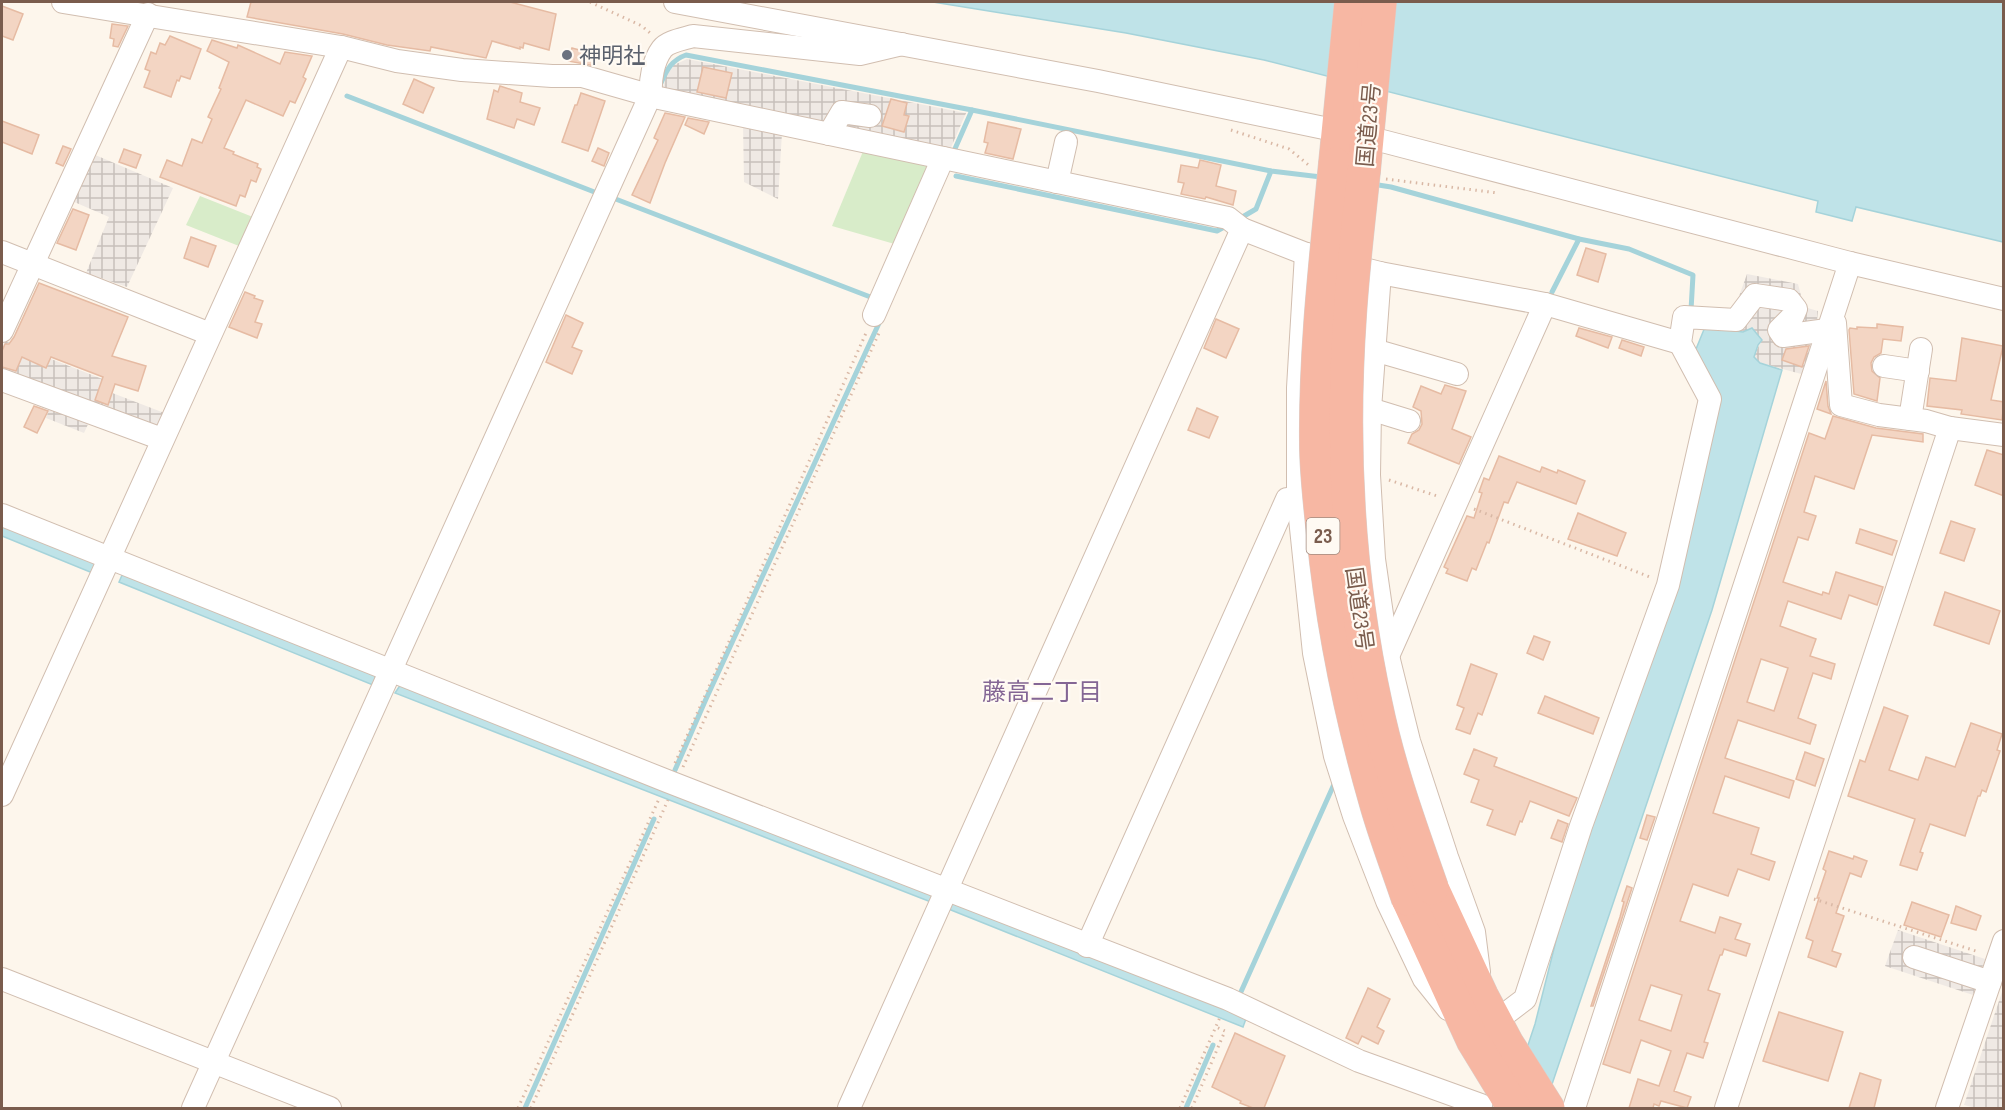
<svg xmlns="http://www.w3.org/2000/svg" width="2005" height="1110" font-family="'Sofia Sans Condensed','Noto Sans JP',sans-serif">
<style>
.industrial{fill:url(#industrial-grid)}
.green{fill:#d8ecc9}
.water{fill:#bfe3e8;stroke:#a5d3da;stroke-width:1.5}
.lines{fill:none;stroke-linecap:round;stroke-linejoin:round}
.stream{stroke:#a5d3da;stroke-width:5}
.building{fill:#f3d5c3;stroke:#e6bba3;stroke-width:1.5;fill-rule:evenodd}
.minor-casing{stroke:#d1beb0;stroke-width:24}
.highway-casing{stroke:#dad1cd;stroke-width:34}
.path{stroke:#d9b8a5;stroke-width:3;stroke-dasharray:1.5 4.5;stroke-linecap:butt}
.minor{stroke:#fff;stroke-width:22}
.highway{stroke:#f7b7a3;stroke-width:33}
.highway-bridge-casing{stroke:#dad1cd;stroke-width:34;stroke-linecap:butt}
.highway-bridge{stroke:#f7b7a3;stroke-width:33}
.worship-dot{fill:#6b7280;stroke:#fffaf3;stroke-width:2}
.labels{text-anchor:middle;stroke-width:4.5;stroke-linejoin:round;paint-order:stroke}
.shield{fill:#fffaf3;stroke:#a28b7f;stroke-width:1.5}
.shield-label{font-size:21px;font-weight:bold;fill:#7a5c4d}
.worship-label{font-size:22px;fill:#5b616d;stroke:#fffaf3;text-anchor:start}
.street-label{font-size:22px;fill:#7a5c4d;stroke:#fffaf3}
.neighbourhood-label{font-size:24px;fill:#846695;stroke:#fffaf3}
</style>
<defs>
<pattern id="industrial-grid" width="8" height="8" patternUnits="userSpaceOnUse" patternTransform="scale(1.5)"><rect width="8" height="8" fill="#efe9e4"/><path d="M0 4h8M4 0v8" fill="none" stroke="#c7c0bb"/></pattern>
</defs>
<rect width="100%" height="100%" fill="#fdf6ec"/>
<g class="industrial">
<path d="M687 59 966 113 949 152 662 91 666 76 674 65Z"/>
<path d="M743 123 782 133 778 199 744 182Z"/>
<path d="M93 154 173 188 127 287 86 273 109 217 72 201Z"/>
<path d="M1747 274 1798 284 1804 307 1818 311 1815 340 1805 375 1760 363 1753 357 1762 340 1752 328 1743 332 1705 327 1733 313Z"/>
<path d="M5 341 105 380 102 389 167 414 153 444 90 420 84 433 46 418 49 410 2 391V349Z"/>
<path d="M1898 930 1985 959 1973 995 1885 966Z"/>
<path d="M2003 989V1108H1976L1964 1105Z"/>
</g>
<g class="green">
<path d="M864 149 929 162 898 245 832 226Z"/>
<path d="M200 196 258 219 244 248 186 225Z"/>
</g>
<g class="water">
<path d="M933 2H2003V242L1856 207 1852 221 1816 212 1818 201 1264 60 1126 33Z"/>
<path d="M1705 327 1743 332 1752 328 1762 340 1758 345 1754 357 1760 363 1782 370 1712 610 1544 1108H1507L1535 1024 1568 893 1718 403 1694 354Z"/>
<path d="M2 526 99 563 95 574 2 536Z"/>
<path d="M123 573 376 674 373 685 119 582Z"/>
<path d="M401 684 1247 1016 1243 1027 931 902 395 693Z"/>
</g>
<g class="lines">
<g class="stream">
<path d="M661 83C667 69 672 60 686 55L972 110"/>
<path d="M347 96 597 193"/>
<path d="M954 151 972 110 1271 171 1321 177"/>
<path d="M956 176 1217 231 1226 226"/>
<path d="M1372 184 1391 187 1579 239 1629 249 1693 275 1691 310"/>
<path d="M613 198 873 298"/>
<path d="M1239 219 1256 209 1271 171"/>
<path d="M1552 292 1579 239"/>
<path d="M675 770 706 699 880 321"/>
<path d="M1240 994 1335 782"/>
<path d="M525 1108 654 819"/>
<path d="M1186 1108 1213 1045"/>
</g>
</g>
<g class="building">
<path d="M251 2H510L556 14 549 50 524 43 523 48 520 47V49L492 41 486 58 431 47 430 51 387 45 343 34 247 17Z"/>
<path d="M2 6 23 14 13 40 2 36Z"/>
<path d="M112 24 128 26 118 47 113 46 114 39 110 38Z"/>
<path d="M170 36 201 49 190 79 181 76 179 81 177 80 171 97 144 87 150 71 145 69 151 52 156 54 160 43 165 45Z"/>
<path d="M212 40 237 48 238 45 280 64 285 52 312 56 303 77 306 79 295 103 290 101 283 116 246 100 224 148 234 152 233 154 258 164 257 167 261 169 256 182 251 180 245 197 240 195 236 206 160 177 167 160 182 166 192 139 202 143 212 119 208 117 221 89 219 88 229 62 207 51Z"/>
<path d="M572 48 598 55 595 66 568 61Z"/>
<path d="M703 67 732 73 726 98 697 92Z"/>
<path d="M414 79 434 88 423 113 403 104Z"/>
<path d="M500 86 522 93 520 102 540 108 534 125 517 119 514 128 487 119 494 90 498 92Z"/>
<path d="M581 93 605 101 588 151 562 142 575 105H577Z"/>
<path d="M891 99 907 103 904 115 909 116 904 132 882 126Z"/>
<path d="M665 113 685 117 665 163 650 203 632 195 658 140 654 138Z"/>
<path d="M688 118 709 122 704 134 685 125Z"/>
<path d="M2 121 39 135 32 154 2 142Z"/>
<path d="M988 122 1021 129 1013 159 985 153 988 143 984 142Z"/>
<path d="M63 146 71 149 63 166 56 163Z"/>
<path d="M598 148 609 153 604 166 592 161Z"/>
<path d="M124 149 141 155 136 168 119 162Z"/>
<path d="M1200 160 1221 165 1216 186 1236 191 1233 205 1206 197 1205 199 1181 194 1184 183 1178 182 1181 165 1198 168Z"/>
<path d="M73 209 89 215 76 250 57 243Z"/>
<path d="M191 237 216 246 208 267 184 258Z"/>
<path d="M1586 248 1606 254 1598 282 1577 275Z"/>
<path d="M39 283 128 317 112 356 146 366 138 391 115 384 108 405 95 400 103 377 51 357 46 368 22 357 16 371 2 367V351L5 344H9L14 337Z"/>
<path d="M245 292 255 296 254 298 263 301 255 322 262 324 257 338 229 327Z"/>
<path d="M566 315 583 323 572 347 582 351 572 374 546 362Z"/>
<path d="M1216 319 1239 329 1226 358 1204 348Z"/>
<path d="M1877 324 1903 327 1901 341 1883 339 1881 353 1874 357 1871 363 1872 371 1880 378 1877 401 1854 394 1849 330 1850 328 1857 329V327L1877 328Z"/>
<path d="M1579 328 1612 337 1608 348 1576 336Z"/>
<path d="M1962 338 2003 346 1991 400 2004 402 2002 420 1961 414 1962 410 1927 406 1930 378 1956 381Z"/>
<path d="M1622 340 1644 347 1641 356 1619 348Z"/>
<path d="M1809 346 1802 367 1782 360 1786 349Z"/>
<path d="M1826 381 1828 406 1831 414 1817 409Z"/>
<path d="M1445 385 1466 391 1452 429 1471 437 1459 464 1408 443 1412 434 1419 430 1422 424 1421 411 1413 407 1421 386 1441 394Z"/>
<path d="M34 406 48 411 37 433 24 427Z"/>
<path d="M1197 408 1218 417 1209 438 1188 430Z"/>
<path d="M1833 416 1876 428 1923 434V442L1872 435 1854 489 1815 476 1804 512 1816 516 1808 540 1798 537 1783 582 1822 595 1823 592 1829 594 1836 572 1883 587 1877 605 1849 595 1841 619 1788 601 1780 626 1816 639 1810 656 1835 664 1831 679 1813 673 1798 718 1816 725 1810 744 1738 720 1725 758 1794 781 1789 798 1725 776 1713 813 1759 828 1751 854 1775 862 1769 880 1738 869 1728 896 1693 884 1680 921 1715 933 1720 917 1741 924 1735 939 1750 944 1746 956 1724 949 1722 955H1720L1708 990 1720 994 1704 1042 1708 1043 1703 1058 1687 1053 1674 1091 1691 1097 1687 1108 1661 1101 1659 1106 1654 1104 1653 1108H1629L1638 1079 1659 1086 1671 1051 1641 1040 1630 1073 1603 1064 1809 433 1825 439ZM1761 659 1788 668 1774 711 1747 702ZM1651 985 1682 995 1671 1031 1639 1020Z"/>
<path d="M1987 450 2004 455V496L1975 485Z"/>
<path d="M1499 456 1540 472 1542 467 1557 473 1558 470 1585 481 1576 504 1517 482 1508 503 1504 502 1489 543 1487 542 1476 570 1472 568 1467 581 1446 573 1448 569 1444 567 1467 516 1474 518 1482 493 1479 492 1484 478 1489 480Z"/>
<path d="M1578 513 1626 533 1617 556 1568 539Z"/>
<path d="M1951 521 1975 529 1964 561 1940 553Z"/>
<path d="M1860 529 1897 541 1892 555 1856 543Z"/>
<path d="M1945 592 2000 611 1989 644 1934 625Z"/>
<path d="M1534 636 1550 642 1543 660 1527 653Z"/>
<path d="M1471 664 1497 674 1482 715 1478 713 1470 734 1456 729 1464 708 1457 705Z"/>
<path d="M1545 696 1599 718 1593 734 1538 713Z"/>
<path d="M1884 707 1908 716 1889 770 1918 780 1926 757 1955 767 1971 723 2002 734 1997 750 2000 751 1986 792 1982 790 1980 796H1978L1965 836 1930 824 1920 852 1923 853 1917 870 1900 865 1915 819 1848 796 1860 760 1865 762Z"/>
<path d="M1474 749 1497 758 1494 766 1577 798 1569 816 1530 801 1522 822 1520 821 1515 835 1487 825 1493 810 1471 802 1479 780 1464 774Z"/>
<path d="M1805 752 1824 759 1815 786 1796 779Z"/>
<path d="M1647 815 1655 817 1647 840 1640 838Z"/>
<path d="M1558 820 1568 824 1562 842 1551 838Z"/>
<path d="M1829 851 1853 859 1854 856 1867 861 1861 877 1850 873 1836 913 1844 916 1832 951 1841 954 1836 967 1808 957 1813 941 1806 938 1819 898H1817L1826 871 1823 869Z"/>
<path d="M1627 886 1632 888 1593 1006H1591L1620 917 1624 902 1622 901Z"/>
<path d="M1912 902 1949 915 1941 937 1904 925Z"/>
<path d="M1956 906 1981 916 1976 930 1951 923Z"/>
<path d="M1368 988 1390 999 1377 1027 1384 1031 1378 1044 1362 1036 1358 1044 1346 1038Z"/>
<path d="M1779 1012 1843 1032 1828 1081 1763 1061Z"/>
<path d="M1235 1033 1285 1056 1264 1108H1253L1240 1103 1241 1101 1212 1087Z"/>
<path d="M1860 1073 1881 1080 1874 1108H1849Z"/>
</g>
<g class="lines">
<g class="minor-casing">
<g id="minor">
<path d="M63 2 341 47 397 61 462 70 552 76H582L659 98 1228 218 1242 229"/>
<path d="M675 2 1098 81 1367 137 1850 263 2004 299"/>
<path d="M829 134 842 112 870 116"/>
<path d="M1057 182 1066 142"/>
<path d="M2 252 210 334"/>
<path d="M1306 254 1298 388V499L1314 653 1335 756 1354 816 1387 901 1424 979 1448 1009"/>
<path d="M1380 273 1545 304 1680 343"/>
<path d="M874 315 943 158"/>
<path d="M1835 323 1841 405 1879 415 1926 421 1950 428 2004 435"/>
<path d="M2 331 148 14"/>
<path d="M1374 350 1457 374"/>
<path d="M1884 366 1918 371"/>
<path d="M2 380 162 439"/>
<path d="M1370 409 1409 421"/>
<path d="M1910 419 1921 349"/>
<path d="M2 515 667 781 1228 999 1359 1061 1481 1105"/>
<path d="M1388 656 1545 304"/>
<path d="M2 795 341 47"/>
<path d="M1087 946 1287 499H1298"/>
<path d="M1914 957 1990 982"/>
<path d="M2 979 330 1108"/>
<path d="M1496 1021 1525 999 1581 826 1668 585 1710 399 1680 343 1684 317 1736 320 1755 295 1789 300 1796 309 1793 316 1779 330 1783 336 1827 330"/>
<path d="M193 1108 651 94C650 80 653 61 662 49 668 41 684 39 693 36L860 54 902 44"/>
<path d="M849 1108 1242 229 1306 254 1380 273 1370 409 1369 475 1374 559 1388 656 1409 741 1447 857 1474 932 1479 972"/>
<path d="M1574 1108 1850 263"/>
<path d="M1726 1108 1950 428"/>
<path d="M1947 1108 2004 941"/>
</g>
</g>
<g class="highway-casing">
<g id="highway">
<path d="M1335 164 1351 2"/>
<path d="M1364 170 1380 2"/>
<path d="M1432 888 1482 996 1507 1043 1548 1108"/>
<path d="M1408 899 1473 1041 1514 1108"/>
</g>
</g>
<g class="path">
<path d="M590 2 642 26 650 33"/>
<path d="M1231 130 1289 149 1311 167"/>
<path d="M1386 179 1498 193"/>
<path d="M1389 480 1440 497"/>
<path d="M1474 509 1650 577"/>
<path d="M675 763 866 333"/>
<path d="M683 767 879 333"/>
<path d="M1814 899 1979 952"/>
<path d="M518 1108 659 799"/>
<path d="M531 1108 668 800"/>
<path d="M1180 1108 1221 1015"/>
<path d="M1192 1108 1225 1031 1216 1027"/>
</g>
<use href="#minor" class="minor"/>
<use href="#highway" class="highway"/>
<g class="highway-bridge-casing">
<g id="highway-bridge">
<path d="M1335 164C1326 257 1315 350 1316 443 1316 473 1320 504 1323 534 1332 624 1350 713 1375 800 1384 833 1397 866 1408 899"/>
<path d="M1364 170C1359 219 1353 267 1350 315 1341 445 1348 578 1376 705 1389 768 1411 828 1432 888"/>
</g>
</g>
<use href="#highway-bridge" class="highway-bridge"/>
</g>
<circle class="worship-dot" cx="567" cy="55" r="6"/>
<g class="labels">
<rect class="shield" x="1306.5" y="518" width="33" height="36" rx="4.5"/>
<g class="shield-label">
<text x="1323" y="543">23</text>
</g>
<g class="worship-label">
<text x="579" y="63">神明社</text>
</g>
<g class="street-label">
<text transform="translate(1368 125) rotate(-85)" y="8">国道23号</text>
<text transform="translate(1360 609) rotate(82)" y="8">国道23号</text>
</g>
<g class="neighbourhood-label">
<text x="1042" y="700">藤高二丁目</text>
</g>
</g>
<rect width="2005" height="1110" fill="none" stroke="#7a5c4d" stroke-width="6"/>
</svg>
